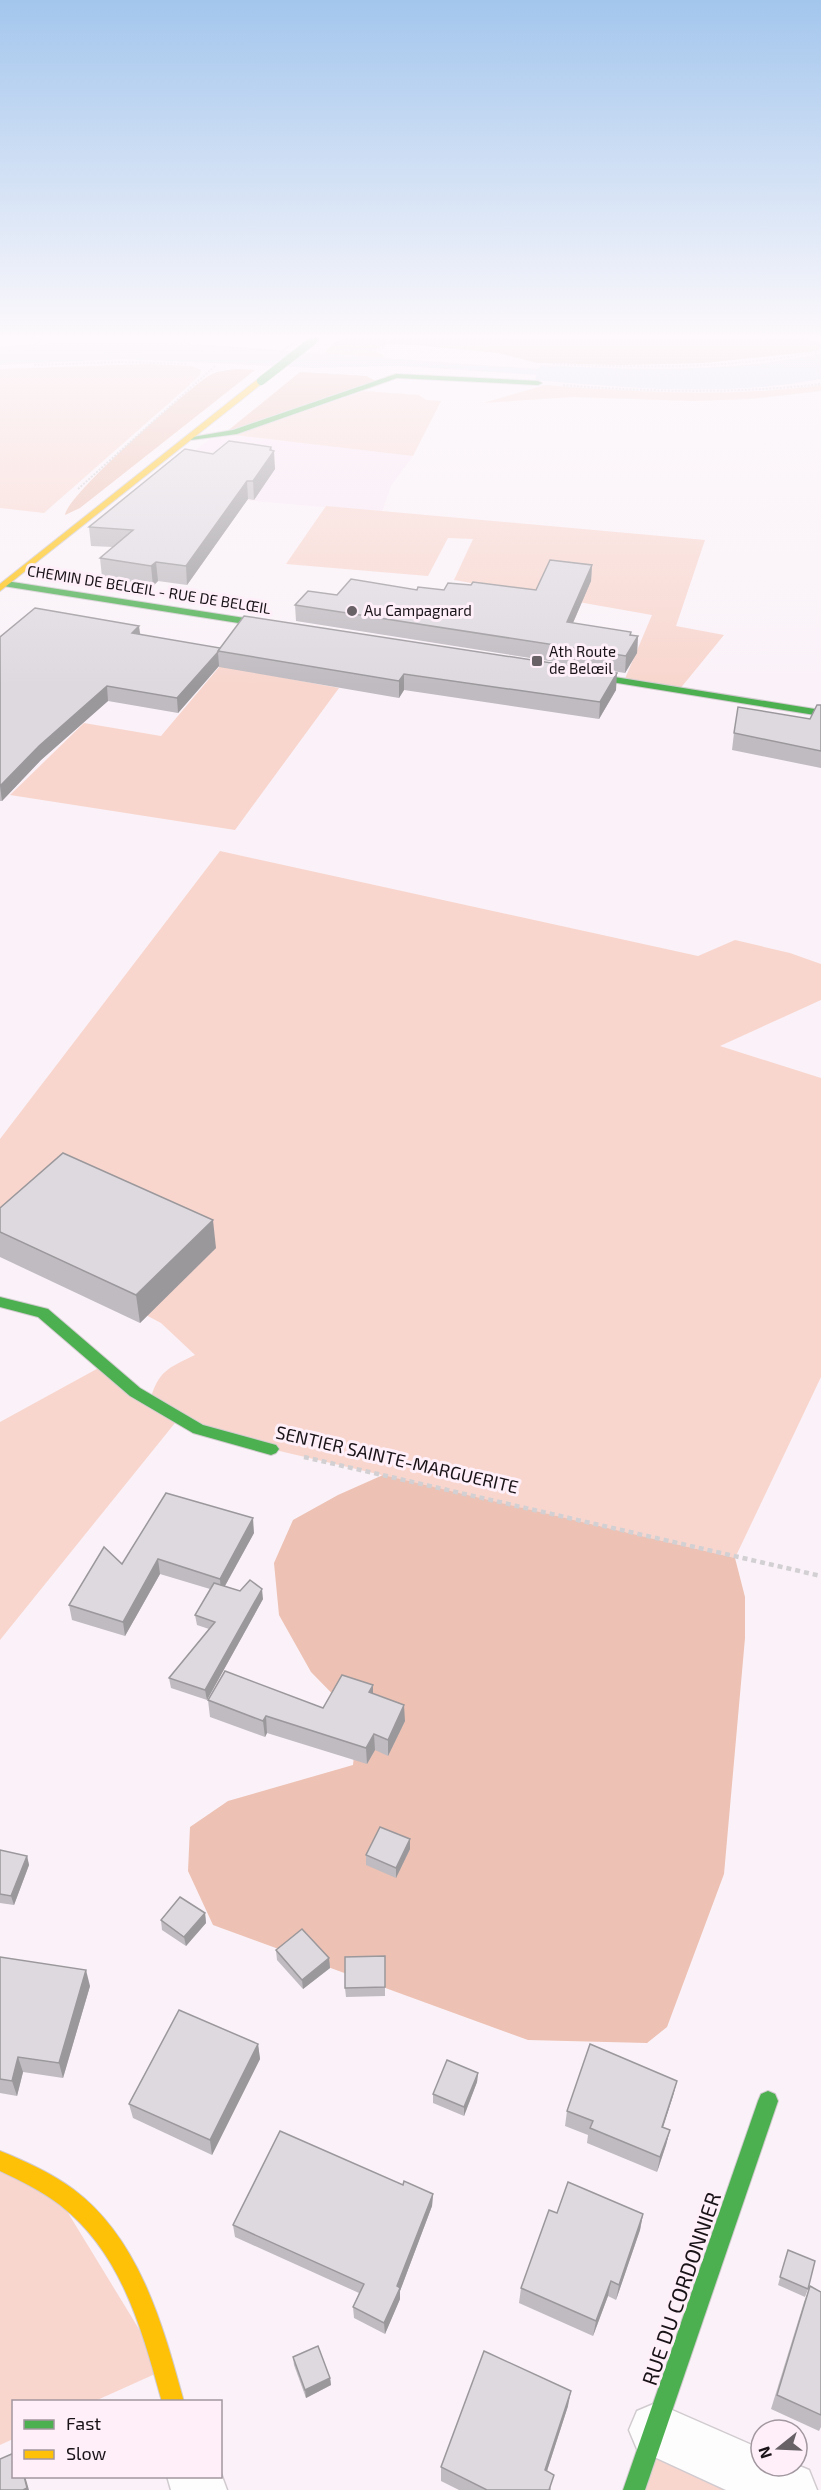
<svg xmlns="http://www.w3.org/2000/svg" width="821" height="2490" font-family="'Exo 2',sans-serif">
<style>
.built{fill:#f9e8f4}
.green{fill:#f8d6ce}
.forest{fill:#edc1b3}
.water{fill:#dde0f5}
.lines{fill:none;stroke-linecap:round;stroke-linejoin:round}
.street-casing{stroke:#d1cbcf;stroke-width:3}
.fast-casing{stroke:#d1cbcf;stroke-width:2}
.slow-casing{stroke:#d1cbcf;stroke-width:2}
.path-far1{stroke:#d2d0d2;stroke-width:2;stroke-dasharray:2 1.5;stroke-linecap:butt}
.path{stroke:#d2d0d2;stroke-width:4.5;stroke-dasharray:5 4;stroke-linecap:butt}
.street{fill:#fefdfe;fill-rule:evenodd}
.fast{fill:#4caf50;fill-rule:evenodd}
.slow{fill:#ffc107;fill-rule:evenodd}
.fast-bridge-casing{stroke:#d1cbcf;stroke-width:9;stroke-linecap:butt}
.fast-bridge{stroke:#4caf50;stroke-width:8}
.wall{fill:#bfbbc0}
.shaded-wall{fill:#9b989c}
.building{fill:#ded9df;stroke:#9b989c;stroke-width:1.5}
.poi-dot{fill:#686166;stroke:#feeff9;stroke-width:2}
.labels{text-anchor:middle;stroke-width:6;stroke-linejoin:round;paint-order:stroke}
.far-street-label{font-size:15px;fill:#191317;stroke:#feeff9}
.far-poi-label{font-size:15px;fill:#191317;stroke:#feeff9;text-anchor:start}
.street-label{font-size:18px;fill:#191317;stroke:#feeff9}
.near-street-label{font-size:21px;fill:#191317;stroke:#feeff9}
</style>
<rect width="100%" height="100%" fill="#faf2f8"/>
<path class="built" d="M234 435 309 443 413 456 391 486 382 512 218 498 148 487 208 440Z"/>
<g class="green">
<path d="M326 350H374L384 356 383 359 323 354Z"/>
<path d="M148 364 192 366 201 370 200 375 185 389 44 513 0 508V369Z"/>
<path d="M545 385C638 392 728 398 821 385V391L750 399 693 401 572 397 483 403Z"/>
<path d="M364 391 419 395 426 400 441 401 413 456 234 435Z"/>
<path d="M326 506 705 540 676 626 724 635 679 690 624 681 652 615 454 580 473 539 448 538 428 576 286 564Z"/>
<path d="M220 666 339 688 235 830 10 795 84 723 161 736Z"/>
<path d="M220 851 698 956 735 940 790 953 821 964V1000L720 1046 821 1078V1377L735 1558 271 1449 179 1418 0 1640V1422L104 1365 150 1401C158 1371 168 1368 195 1355L161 1323 0 1238V1139Z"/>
<path d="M0 2161 51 2185 164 2370 95 2401 14 2402 13 2439 0 2445Z"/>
<path d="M656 2430 789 2490H634Z"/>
</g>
<g class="forest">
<path d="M339 339H805L819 342 821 346 819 350 810 352 704 363 622 365 537 363 498 353 414 345 388 344 374 350H326Z"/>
<path d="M238 369 255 370 80 508 65 515C67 495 185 392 207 377 216 371 228 370 238 369Z"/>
<path d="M300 372 366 376 378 382 225 433Z"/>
<path d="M383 1475 735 1558 745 1597V1638L724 1874 667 2027 647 2043 528 2040 213 1925 188 1871 190 1827 228 1801 353 1765 358 1720 311 1672 279 1615 274 1563 293 1520 338 1495Z"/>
</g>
<path class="water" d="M55 342H164L538 369 541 365C633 370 731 373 821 353V379C727 397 629 388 535 380L536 375 398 366 313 368 124 359 0 365V348Z"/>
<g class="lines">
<g class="street-casing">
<g id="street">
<path d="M0 339H42L34 344 0 347Z"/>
<path d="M183 339H298L282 350 191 344Z"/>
<path d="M656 2403 761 2449V2466L797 2465 809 2470 817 2490H726L637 2449 629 2430 637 2411Z"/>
<path d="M220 2471 227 2490H171L167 2476H220Z"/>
</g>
</g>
<g class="fast-casing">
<g id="fast">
<path d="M396 374 538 381 542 383 538 385 397 378 237 434 191 440 187 438 233 430Z"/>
<path d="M6 581 283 624 287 627 283 630 3 586V582Z"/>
<path d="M571 670 821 710V716L568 675 566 673Z"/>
<path d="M0 1297 48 1309 140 1388 203 1425 276 1445 279 1449 276 1453 271 1455 193 1433 130 1396 38 1317 0 1307Z"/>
<path d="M768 2091 775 2094 778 2101 645 2490H623L758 2101 761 2094Z"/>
</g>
</g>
<g class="slow-casing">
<g id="slow">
<path d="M258 379 265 381 0 591V584Z"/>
<path d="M0 2151C25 2161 51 2173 73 2189 140 2239 163 2326 184 2402H162C142 2330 122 2253 60 2205 42 2191 21 2181 0 2171Z"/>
</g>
</g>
<g class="path-far1">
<path d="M340 350 382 349 390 339"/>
<path d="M553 364C643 368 732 369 821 351"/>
<path d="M34 365 122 362 188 364"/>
<path d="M563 385C649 392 735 394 821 384"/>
<path d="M78 489 215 366"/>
</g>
<path class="path" d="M304 1457 821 1576"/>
<use href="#street" class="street"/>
<use href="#fast" class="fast"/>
<use href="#slow" class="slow"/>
<g class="fast-bridge-casing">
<path id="fast-bridge" d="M261 381 315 339"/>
</g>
<use href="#fast-bridge" class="fast-bridge"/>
</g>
<g class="wall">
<path d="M271 447 275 469 254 500 248 499 187 585 158 581 153 586 102 577 100 558 113 547 91 546 89 527 213 454Z"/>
<path d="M592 565 591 581 573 623 638 636 637 653 625 673 296 621 295 605 337 595 417 590H536Z"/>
<path d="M140 635 220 648 616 690 599 719 404 690 399 698 219 667V666L178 713 108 701 41 760 2 801H0V637Z"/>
<path d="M821 705V768L732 750 734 733 810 719Z"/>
<path d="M0 1208 216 1248 140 1323 0 1257Z"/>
<path d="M254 1533 225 1586 263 1599 207 1700 171 1688 169 1678 209 1629 197 1625 195 1615 210 1589 160 1574 125 1636 72 1620 69 1605 122 1564Z"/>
<path d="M373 1694 405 1721 388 1756 375 1750 367 1764 267 1733 265 1737 210 1717 208 1700 323 1708Z"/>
<path d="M410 1849 396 1878 366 1865V1855Z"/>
<path d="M0 1850 27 1856 29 1865 14 1905 0 1903Z"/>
<path d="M205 1913 206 1923 186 1946 162 1930 161 1920Z"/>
<path d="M276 1950 329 1958 330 1968 303 1989 277 1960Z"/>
<path d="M385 1956V1996L346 1997 345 1988Z"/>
<path d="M0 1957 90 1986 63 2078 23 2072 17 2096 0 2093Z"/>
<path d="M258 2044 260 2059 212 2155 133 2118 129 2104Z"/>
<path d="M478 2073 477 2082 464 2116 433 2103V2094Z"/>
<path d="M677 2081 673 2096 663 2128 670 2130 666 2145 657 2172 587 2143 588 2135 565 2126 567 2111Z"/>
<path d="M403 2185 433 2194 432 2206 400 2291V2299L385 2334 354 2318 353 2307 359 2293 235 2237 233 2225Z"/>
<path d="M557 2213 643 2214 640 2230 616 2300 608 2296 593 2336 519 2303 521 2288Z"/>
<path d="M788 2250 808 2289 805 2297 778 2285Z"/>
<path d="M810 2286 821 2292V2427L819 2431 771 2409 804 2302Z"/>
<path d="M293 2357 330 2378 331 2385 306 2398 294 2365Z"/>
<path d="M568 2406 547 2471 551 2490H459L441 2481V2467Z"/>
</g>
<g class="shaded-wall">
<path d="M271 447 272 454 274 451 275 469 254 500 253 481Z"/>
<path d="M247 481 248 499 187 585 186 566Z"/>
<path d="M156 562 158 581 153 586 151 566Z"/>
<path d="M592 565 591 581 566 639 567 622Z"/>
<path d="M139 626 141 640 132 633Z"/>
<path d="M638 636 637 653 625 673 626 656Z"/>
<path d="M218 652 219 666 178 713 177 698Z"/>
<path d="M617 673 616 690 599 719 600 702Z"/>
<path d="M404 674V690L399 698V681Z"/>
<path d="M107 686 108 701 41 760 2 801 0 786 39 746Z"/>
<path d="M213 1220 216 1248 140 1323 136 1295Z"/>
<path d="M253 1518 254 1533 221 1593 220 1579Z"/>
<path d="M158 1559 160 1574 125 1636 123 1622Z"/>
<path d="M262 1589 263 1599 207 1700 205 1690Z"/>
<path d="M373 1685V1702L369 1692Z"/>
<path d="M404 1705 405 1721 388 1756V1740Z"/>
<path d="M266 1716 267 1733 265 1737 263 1721Z"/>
<path d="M374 1734 375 1750 367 1764 366 1748Z"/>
<path d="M410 1839V1849L396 1878V1868Z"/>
<path d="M27 1856 29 1865 14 1905 11 1896Z"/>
<path d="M205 1913 206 1923 186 1946 184 1937Z"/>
<path d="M329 1958 330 1968 303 1989 302 1980Z"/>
<path d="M86 1970 90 1986 63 2078 59 2063Z"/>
<path d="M258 2044 260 2059 212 2155 210 2140Z"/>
<path d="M18 2057 23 2072 17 2096 12 2081Z"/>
<path d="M478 2073 477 2082 464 2116V2107Z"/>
<path d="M677 2081 673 2096 658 2142 662 2127Z"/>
<path d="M670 2130 666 2145 657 2172 660 2157Z"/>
<path d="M433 2194 432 2206 400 2291V2299L385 2334 384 2323 397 2286Z"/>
<path d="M643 2214 640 2230 616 2300 619 2285Z"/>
<path d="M611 2281 608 2296 593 2336 596 2321Z"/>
<path d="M330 2378 331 2385 306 2398 305 2390Z"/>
<path d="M571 2391 568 2406 543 2483 545 2470Z"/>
<path d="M24 2476H25L29 2490H23Z"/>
</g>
<g class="building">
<path d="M229 441 271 447 270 450 274 451 253 481H247L186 566 156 562 151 566 100 558 133 530 89 527 185 449 213 454Z"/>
<path d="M550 560 592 565 567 622 631 632 630 635 638 636 626 656 295 605 308 591 337 595 351 579 417 590 418 587 444 590 448 583 471 585 473 582 536 590Z"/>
<path d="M35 608 139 626 132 633 220 648 218 652 177 698 107 686 39 746 0 786V637Z"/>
<path d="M244 616 617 673 600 702 404 674 399 681 218 651Z"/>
<path d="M817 705H821V751L734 733 738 707 810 719Z"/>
<path d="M63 1153 213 1220 136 1295 0 1232V1208Z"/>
<path d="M166 1493 253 1518 220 1579 158 1559 123 1622 69 1605 104 1547 122 1564Z"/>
<path d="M250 1580 262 1589 205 1690 169 1678 215 1622 195 1615 214 1583 240 1591Z"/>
<path d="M225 1671 323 1708 342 1675 373 1685 369 1692 404 1705 388 1740 374 1734 366 1748 266 1716 263 1721 208 1700Z"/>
<path d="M380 1827 410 1839 396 1868 366 1855Z"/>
<path d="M0 1850 27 1856 11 1896 0 1894Z"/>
<path d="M180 1897 205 1913 184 1937 161 1920Z"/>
<path d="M302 1929 329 1958 302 1980 276 1950Z"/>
<path d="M385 1956V1987L345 1988V1957Z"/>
<path d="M0 1957 86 1970 59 2063 18 2057 12 2081 0 2079Z"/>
<path d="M179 2010 258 2044 210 2140 129 2104Z"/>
<path d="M590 2044 677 2081 662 2127 670 2130 660 2157 590 2128 593 2121 567 2111Z"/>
<path d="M447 2060 478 2073 464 2107 433 2094Z"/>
<path d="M280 2131 403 2185 404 2181 433 2194 397 2286 400 2288 384 2323 353 2307 364 2284 233 2225Z"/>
<path d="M568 2182 643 2214 619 2285 611 2281 596 2321 521 2288 549 2210 557 2213Z"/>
<path d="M788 2250 815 2261 808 2289 780 2277Z"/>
<path d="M810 2286 821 2292V2415L777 2395Z"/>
<path d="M318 2346 330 2378 305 2390 293 2357Z"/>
<path d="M484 2351 571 2391 545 2470 554 2475 549 2490H487L441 2467Z"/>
<path d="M14 2453V2476H24L27 2488 23 2490H0V2459Z"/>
</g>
<linearGradient id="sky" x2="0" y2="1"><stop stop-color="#a3c6ed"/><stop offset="0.49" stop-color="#fdf9fc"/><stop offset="1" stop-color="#fdf9fc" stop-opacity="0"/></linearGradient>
<rect width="821" height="687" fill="url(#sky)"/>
<g class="poi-dot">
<circle cx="352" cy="611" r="6"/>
<rect x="531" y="655" width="12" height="12" rx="3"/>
</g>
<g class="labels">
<g class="far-street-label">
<text transform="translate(149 590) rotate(9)" y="5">CHEMIN DE BELŒIL - RUE DE BELŒIL</text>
</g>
<g class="far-poi-label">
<text x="364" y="616">Au Campagnard</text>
<text x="549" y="657">Ath Route<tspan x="549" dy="17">de Belœil</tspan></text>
</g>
<g class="street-label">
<text transform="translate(397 1460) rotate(13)" y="6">SENTIER SAINTE-MARGUERITE</text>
</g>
<g class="near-street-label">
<text transform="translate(682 2289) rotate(-71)" y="7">RUE DU CORDONNIER</text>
</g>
</g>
<rect x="12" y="2400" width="210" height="78" fill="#feeff9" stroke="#a2979f" stroke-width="1.5"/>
<rect x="24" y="2420" width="30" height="9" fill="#4caf50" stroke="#a2979f" stroke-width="1.5"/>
<text x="66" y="2430" font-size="18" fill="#191317">Fast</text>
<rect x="24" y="2450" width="30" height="9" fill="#ffc107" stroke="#a2979f" stroke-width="1.5"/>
<text x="66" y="2460" font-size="18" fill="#191317">Slow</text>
<g transform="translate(779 2448) rotate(252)"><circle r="28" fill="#feeff9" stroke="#a2979f" stroke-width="1.5"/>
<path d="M0-4.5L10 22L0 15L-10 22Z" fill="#686166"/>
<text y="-9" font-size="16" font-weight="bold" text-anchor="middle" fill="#191317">N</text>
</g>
</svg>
